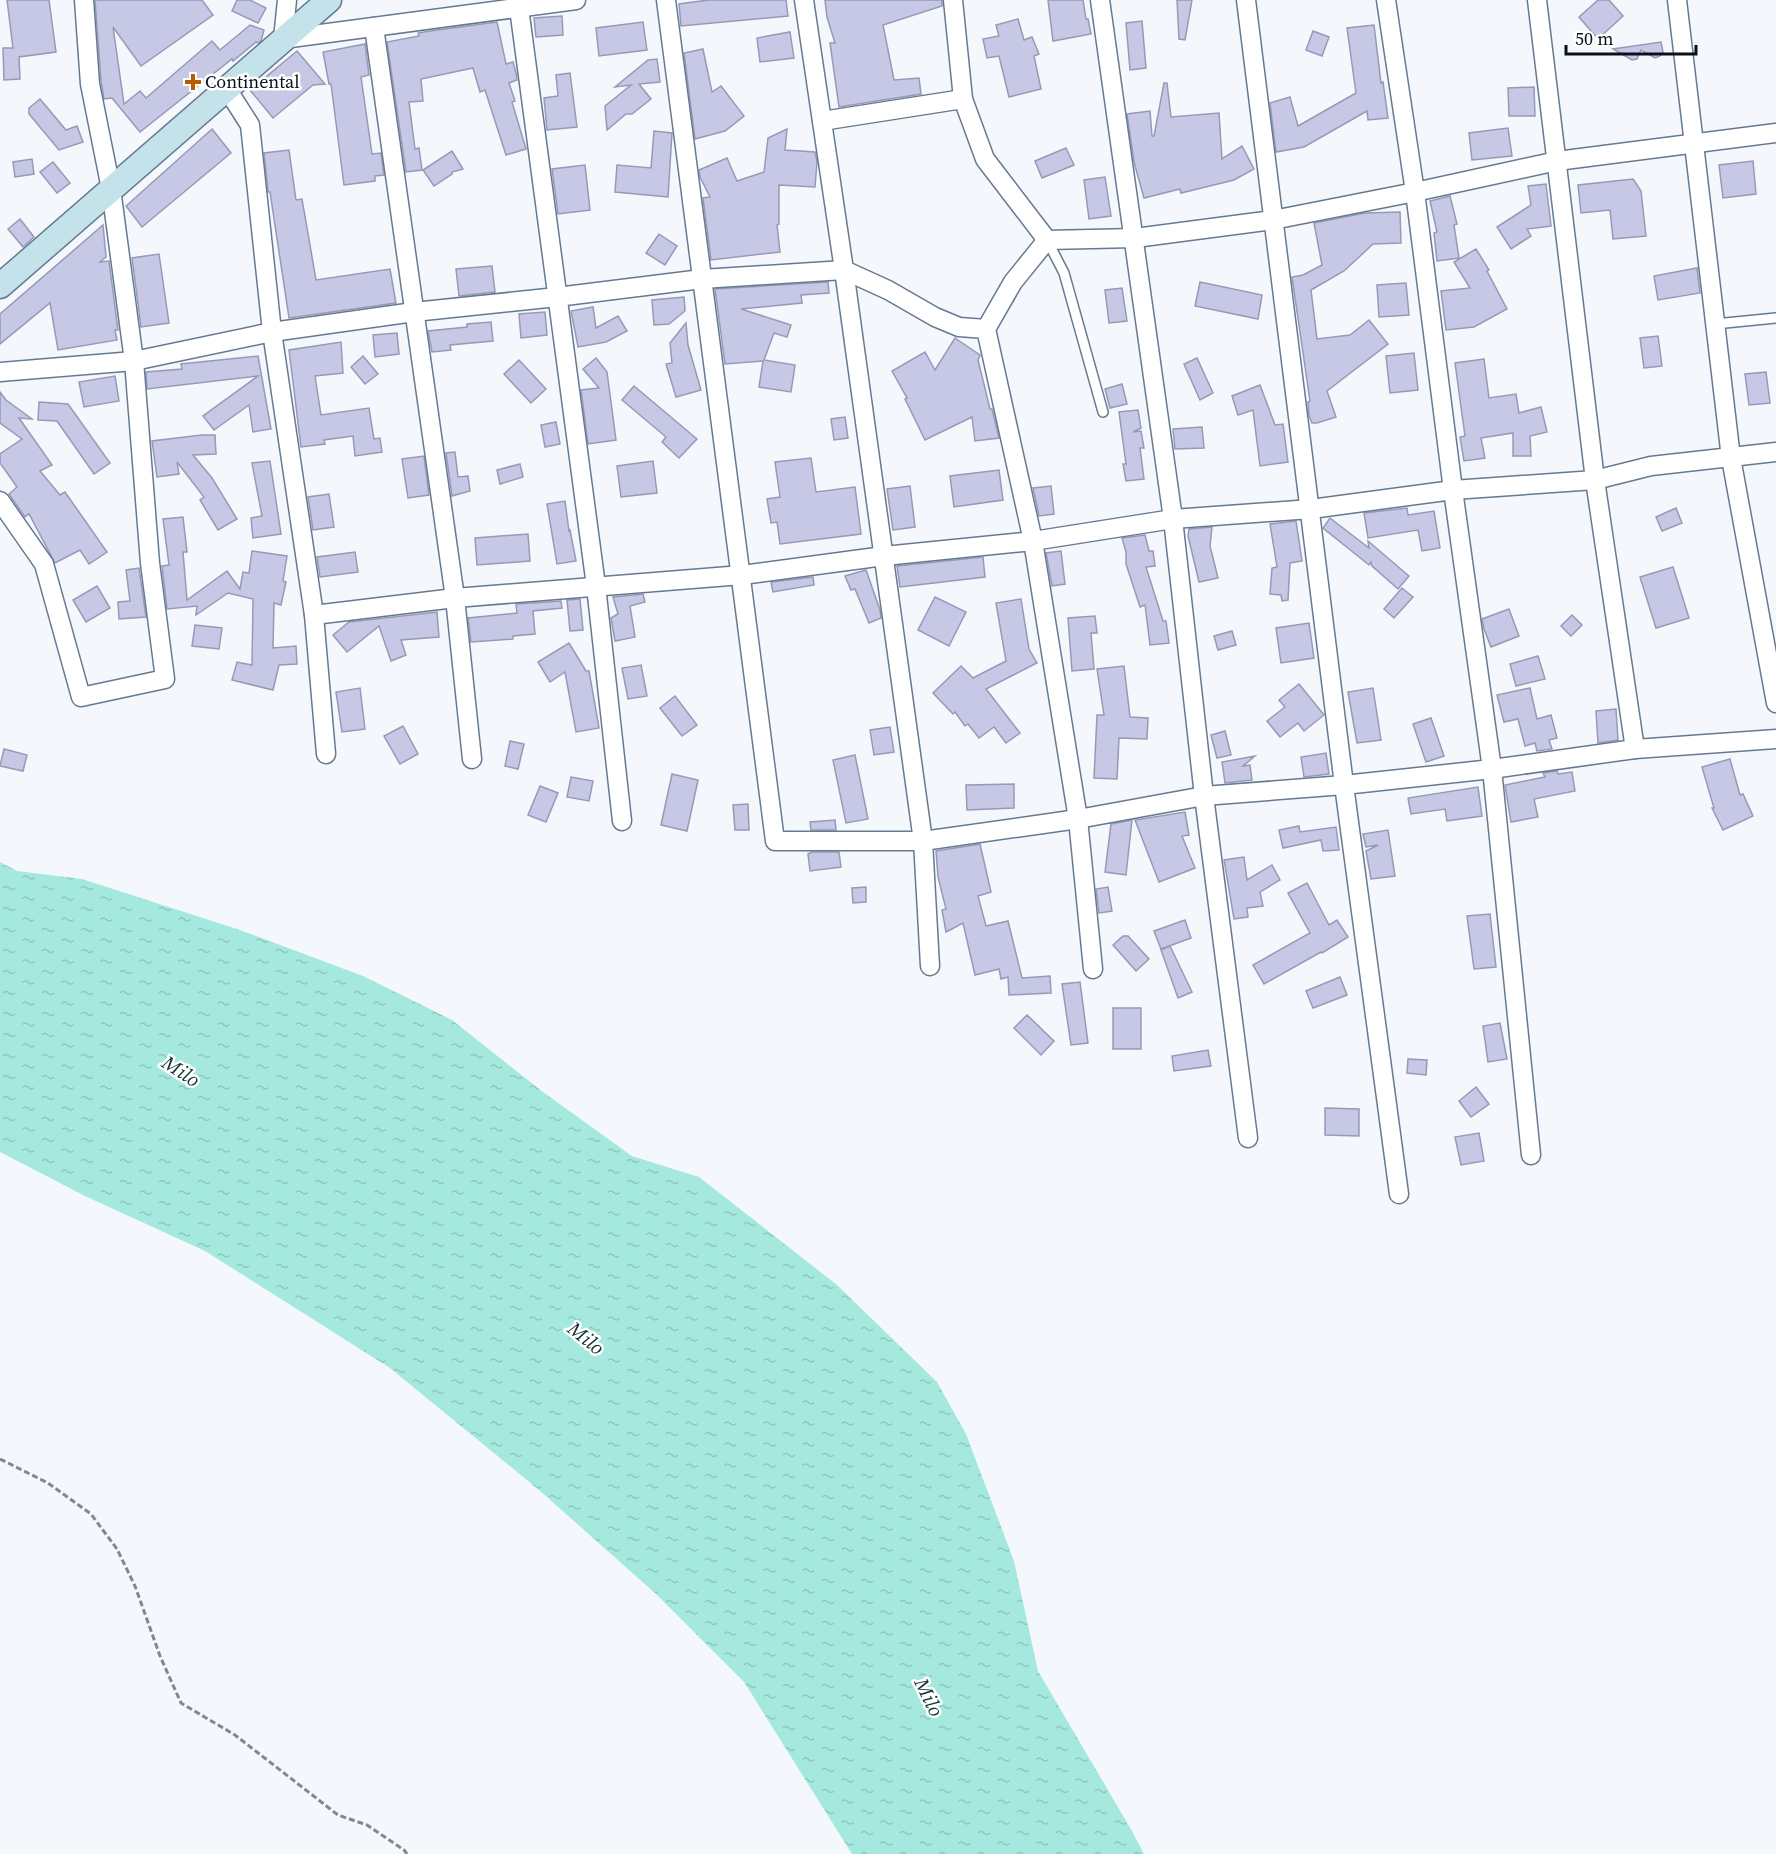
<svg xmlns="http://www.w3.org/2000/svg" width="1776" height="1854" font-family="'Source Serif 4',serif">
<style>
.water{fill:url(#water-ripples)}
.building{fill:#c6c8e6;stroke:#9799b6;stroke-width:1.5}
.lines{fill:none;stroke-linecap:round;stroke-linejoin:round}
.lane-casing{stroke:#657a90;stroke-width:12}
.street-casing{stroke:#657a90;stroke-width:21}
.secondary-casing{stroke:#657a90;stroke-width:27}
.path{stroke:#82888f;stroke-width:3;stroke-dasharray:6 3;stroke-linecap:butt}
.lane{stroke:#fff;stroke-width:9}
.street{stroke:#fff;stroke-width:18}
.secondary{stroke:#c4e2e9;stroke-width:24}
.poi-dot{fill:#b75c00;stroke:#fff;stroke-width:2}
.labels{text-anchor:middle;stroke-width:5;stroke-linejoin:round;paint-order:stroke}
.poi-label{font-size:18px;fill:#09111a;stroke:#fff;text-anchor:start}
.water-label{font-size:20px;font-style:italic;fill:#133530;stroke:#fff}
</style>
<defs>
<pattern id="water-ripples" width="26" height="14" patternUnits="userSpaceOnUse" patternTransform="scale(1.5)"><rect width="26" height="14" fill="#a5e9de"/><path d="M2 4q2-2 4 0t4 0M15 11q2-2 4 0t4 0" fill="none" stroke="#8dc7be"/></pattern>
</defs>
<rect width="100%" height="100%" fill="#f4f8fd"/>
<path class="water" d="M0 862 17 871 82 879 237 929 363 976 452 1020 543 1092 632 1156 699 1177 837 1285 937 1382 966 1434 1014 1561 1038 1671 1132 1831 1144 1854H852L744 1682 656 1594 539 1490 390 1368 205 1251 85 1196 0 1152Z"/>
<g class="building">
<path d="M7 0H49L56 52 19 57 20 79 4 80 3 48H13Z"/>
<path d="M95 0H202L213 15 141 66 113 27 124 104 140 91 146 98 212 41 220 50 250 25 264 30 261 41 258 43 256 42 233 61 232 59 140 132 112 98 104 99 101 81Z"/>
<path d="M237 0H250L266 8 258 23 232 11Z"/>
<path d="M708 0H786L788 16 681 26 679 4Z"/>
<path d="M825 0H942V6L883 25 894 80 919 78 921 94 839 107 830 43H835L827 17Z"/>
<path d="M1048 0H1083L1086 19H1088L1091 34 1053 41Z"/>
<path d="M1177 0H1192L1185 40 1179 39Z"/>
<path d="M1598 0H1609L1623 16 1598 39 1579 17Z"/>
<path d="M562 16 563 35 536 37 534 18Z"/>
<path d="M1018 19 1024 40 1032 37 1039 54 1034 56 1041 89 1009 97 999 56 987 58 983 39 999 36 996 25Z"/>
<path d="M1142 21 1146 68 1130 70 1126 23Z"/>
<path d="M497 22 506 64 513 62 516 73 517 80 509 83 515 101 512 102 526 149 506 155 485 90 480 92 473 68 421 79 423 101 409 102 415 149 419 148 422 170 406 172 387 42 419 36 418 33 430 31Z"/>
<path d="M643 22 647 50 599 56 596 28Z"/>
<path d="M1374 25 1381 83 1383 82 1388 118 1368 120 1367 111 1304 147 1276 152 1270 103 1290 97 1298 126 1356 93 1347 28Z"/>
<path d="M1313 31 1329 37 1322 56 1306 50Z"/>
<path d="M790 32 794 58 760 62 757 38Z"/>
<path d="M1661 42 1663 52 1660 56 1655 58 1641 50 1637 59 1632 60 1613 49Z"/>
<path d="M365 44 369 75 361 77 372 154 381 153 384 175 375 176V181L344 185 331 84H329L323 52Z"/>
<path d="M703 49 712 92 721 86 744 116 725 131 695 139 684 53Z"/>
<path d="M297 51 325 84 313 85 273 118 250 90Z"/>
<path d="M657 59 660 82 639 84 651 99 632 114H626L607 130 605 106 631 85 615 87 648 60Z"/>
<path d="M570 73 577 127 547 130 544 98 558 96 556 75Z"/>
<path d="M1164 83H1167L1171 117 1219 113 1222 159 1242 146 1254 169 1234 180 1181 193 1180 189 1144 198 1134 162 1127 114 1150 111 1152 136H1154Z"/>
<path d="M1534 87 1535 116H1509L1508 88Z"/>
<path d="M40 99 66 130 77 126 83 142 59 150 29 114V108Z"/>
<path d="M1508 128 1512 156 1472 160 1469 133Z"/>
<path d="M212 129 231 153 142 227 126 206Z"/>
<path d="M787 129 785 150 815 152 817 162 815 187 779 185V224L777 225 780 252 711 260 703 198 710 197 700 177 699 170 727 158 737 181 764 172 768 138Z"/>
<path d="M654 131 672 133 668 197 615 192 617 165 651 168Z"/>
<path d="M1066 148 1074 165 1042 178 1035 161Z"/>
<path d="M289 150 296 200 302 199 316 280 390 269 396 303 289 318 270 192H268L264 153Z"/>
<path d="M452 151 463 169 452 172V174L434 186 423 170Z"/>
<path d="M32 159 34 174 15 177 13 162Z"/>
<path d="M1753 161 1756 194 1723 198 1719 165Z"/>
<path d="M53 162 70 183 57 193 40 172Z"/>
<path d="M585 165 590 210 558 214 552 169Z"/>
<path d="M1105 177 1111 216 1089 219 1084 180Z"/>
<path d="M1633 179 1641 191 1646 236 1613 239 1610 210 1581 213 1578 185Z"/>
<path d="M1546 184 1551 226 1527 229 1531 236 1511 249 1497 227 1531 205 1528 186Z"/>
<path d="M1450 196 1457 224 1454 225 1459 258 1437 261 1434 233 1437 232 1430 201Z"/>
<path d="M1400 212 1401 243 1373 244 1344 271 1311 290 1317 339 1350 335 1369 320 1388 344 1327 391 1336 417 1317 423H1312L1309 416 1308 402 1310 401 1292 277 1303 275 1322 265 1314 223 1365 213Z"/>
<path d="M20 219 34 237 23 247 8 229Z"/>
<path d="M103 225 106 257 100 262 109 261 118 330H115L117 340 58 350 50 303 0 344V314Z"/>
<path d="M659 234 677 246 665 265 646 253Z"/>
<path d="M1476 249 1489 270 1487 271 1507 309 1474 327 1446 330 1441 291 1470 288 1454 262Z"/>
<path d="M159 254 169 323 141 327 132 258Z"/>
<path d="M492 266 495 292 459 296 456 269Z"/>
<path d="M1697 268 1700 293 1658 300 1654 276Z"/>
<path d="M828 282 829 293 801 295 802 303 741 309 791 325 787 337 774 333 764 360 795 365 791 392 759 387 763 361 725 364 715 289Z"/>
<path d="M1200 282 1262 295 1258 319 1195 306Z"/>
<path d="M1406 283 1409 315 1379 317 1377 285Z"/>
<path d="M1122 288 1127 321 1109 323 1105 290Z"/>
<path d="M684 297 685 311 669 324 654 325 652 300Z"/>
<path d="M593 307 596 328 618 316 627 331 606 342 578 347 571 311Z"/>
<path d="M545 312 547 335 521 338 519 314Z"/>
<path d="M491 322 493 341 450 345 451 350 432 352 428 331 467 327V324Z"/>
<path d="M686 323 688 345 701 390 676 397 666 364 672 363 670 343Z"/>
<path d="M397 333 399 354 375 357 373 335Z"/>
<path d="M1658 336 1662 366 1644 368 1640 338Z"/>
<path d="M955 338 980 355 978 360 990 409H992L999 438 975 441 972 417 925 440 905 399 907 398 892 371 925 352 935 370Z"/>
<path d="M341 342 343 373 315 376 321 415 369 408 374 439 380 438 382 452 355 456 353 436 324 440 325 444 301 447 289 350Z"/>
<path d="M1414 353 1418 390 1390 393 1386 356Z"/>
<path d="M258 356 271 429 253 432 249 405 214 430 203 416 258 376 147 389 146 372 182 369 181 364Z"/>
<path d="M363 356 378 374 365 384 351 367Z"/>
<path d="M596 358 607 372 616 440 588 444 581 390 599 388 583 369Z"/>
<path d="M1197 358 1213 393 1200 400 1184 364Z"/>
<path d="M1484 359 1489 398 1516 394 1519 413 1541 407 1547 432 1530 436 1531 456H1513V433L1481 438 1485 458 1464 461 1460 437 1465 436 1455 363Z"/>
<path d="M519 360 546 389 531 403 504 374Z"/>
<path d="M1766 372 1770 403 1749 405 1745 374Z"/>
<path d="M115 376 119 401 84 407 79 382Z"/>
<path d="M1122 384 1127 404 1110 408 1105 389Z"/>
<path d="M1260 385 1275 425 1283 424 1288 462 1260 466 1253 410 1238 415 1232 396Z"/>
<path d="M634 386 697 439 679 458 662 442 666 437 622 400Z"/>
<path d="M0 392 6 400 32 419 19 418 52 465 40 471 60 495 65 492 107 552 89 564 80 550 55 563 29 514 25 517 9 494 17 487 0 463V454L22 439 0 423Z"/>
<path d="M39 402 68 404 110 463 94 474 57 421 38 420Z"/>
<path d="M1138 410 1141 428 1133 432 1141 431 1144 448H1140L1144 479 1126 481 1123 464H1126L1119 412Z"/>
<path d="M845 417 848 438 834 440 831 419Z"/>
<path d="M556 422 560 444 545 447 541 425Z"/>
<path d="M1202 427 1204 448 1175 449 1173 429Z"/>
<path d="M202 435H215L216 454 193 455 212 478 237 519 218 530 200 500 204 497 177 462 179 474 157 477 152 441Z"/>
<path d="M455 452 458 477 468 476 470 491 452 496 446 453Z"/>
<path d="M424 456 429 495 408 498 402 459Z"/>
<path d="M811 458 816 492 855 487 861 534 780 544 777 522 771 523 767 499 780 497 775 462Z"/>
<path d="M270 461 281 534 253 538 251 518 262 516 252 463Z"/>
<path d="M653 461 657 493 621 497 617 466Z"/>
<path d="M520 464 523 477 500 484 497 470Z"/>
<path d="M999 470 1003 500 954 507 950 476Z"/>
<path d="M910 486 915 527 893 530 887 489Z"/>
<path d="M1051 486 1054 514 1039 516 1033 488Z"/>
<path d="M329 494 334 527 313 530 308 497Z"/>
<path d="M565 501 569 531 570 530 576 561 557 564 547 504Z"/>
<path d="M1407 508 1408 515 1434 511 1440 548 1422 551 1418 530 1368 538 1364 513Z"/>
<path d="M1676 508 1682 523 1662 531 1656 517Z"/>
<path d="M183 517 187 552H183L187 600 227 571 240 589 243 572 249 573 252 551 287 556 283 581 286 582 281 605 274 603 273 648 296 646 297 664 279 665 273 690 232 680 237 662 252 665 253 599 228 593 196 615 197 606 167 609 162 566 169 565 163 519Z"/>
<path d="M1330 518 1369 548 1368 541 1409 576 1398 589 1372 566 1371 562 1369 565 1323 528Z"/>
<path d="M1296 521 1302 561 1290 563 1288 600 1282 601 1281 595 1270 594 1272 568 1277 567 1270 524Z"/>
<path d="M1212 527 1210 546 1218 578 1199 582 1188 536 1189 529Z"/>
<path d="M528 534 530 561 477 565 475 538Z"/>
<path d="M1145 535 1149 551H1153L1155 566 1146 567 1163 621H1166L1169 643 1150 645 1145 605 1140 607 1126 564V552L1122 538Z"/>
<path d="M1061 551 1065 584 1052 586 1046 553Z"/>
<path d="M355 552 358 572 320 577 317 557Z"/>
<path d="M983 557 985 577 900 587 897 566Z"/>
<path d="M1673 567 1689 618 1656 628 1640 577Z"/>
<path d="M139 568 146 617 119 619 118 602 130 601 126 570Z"/>
<path d="M866 570 880 610 881 618 869 623 855 589 851 590 845 576Z"/>
<path d="M813 577 814 585 773 592 771 582Z"/>
<path d="M97 586 110 608 86 622 73 600Z"/>
<path d="M1402 588 1413 597 1394 618 1384 609Z"/>
<path d="M643 594 645 602 630 606 635 637 615 641 611 618 618 614 613 597Z"/>
<path d="M935 597 966 612 949 646 918 630Z"/>
<path d="M580 599 583 630 570 631 567 600Z"/>
<path d="M1021 599 1029 649 1037 663 986 689 1020 733 1006 743 994 727 979 738 968 724 965 726 955 712 953 714 933 693 961 666 973 678 1006 661 996 603Z"/>
<path d="M561 601 562 608 533 611 535 634 513 636V639L471 642 468 618 517 613 516 604Z"/>
<path d="M1509 609 1519 636 1491 647 1484 629 1482 619Z"/>
<path d="M437 612 439 637 401 640 406 655 391 661 379 626 347 652 333 635 349 622Z"/>
<path d="M1572 615 1582 625 1571 636 1561 626Z"/>
<path d="M1095 616 1097 633H1091L1094 669 1072 671 1068 618Z"/>
<path d="M1309 623 1314 658 1281 663 1276 628Z"/>
<path d="M195 625 222 628 219 649 192 646Z"/>
<path d="M1232 631 1236 645 1218 650 1214 636Z"/>
<path d="M569 643 586 671H589L599 728 576 732 565 672 550 682 538 662Z"/>
<path d="M1538 656 1545 679 1516 686 1510 664Z"/>
<path d="M641 665 647 696 628 699 622 668Z"/>
<path d="M1124 666 1130 717 1148 718 1147 739 1119 738 1117 779 1094 778 1097 715H1104L1097 669Z"/>
<path d="M1299 684 1324 715 1304 731 1298 723 1280 737 1267 721 1285 707 1279 700Z"/>
<path d="M360 688 365 729 342 732 336 692Z"/>
<path d="M1373 688 1381 740 1357 743 1348 692Z"/>
<path d="M1530 688 1537 719 1551 715 1557 738 1549 740 1552 749 1537 751 1535 743 1525 746 1518 719 1504 722 1497 695Z"/>
<path d="M675 696 697 725 682 736 660 708Z"/>
<path d="M1616 709 1618 740 1598 743 1596 711Z"/>
<path d="M1431 718 1444 756 1426 762 1413 724Z"/>
<path d="M403 726 418 754 400 764 384 736Z"/>
<path d="M890 727 894 752 874 755 870 730Z"/>
<path d="M1225 731 1231 755 1217 758 1211 735Z"/>
<path d="M510 741 524 744 518 769 505 766Z"/>
<path d="M4 749 27 755 23 771 0 766Z"/>
<path d="M1326 753 1329 774 1304 777 1301 757Z"/>
<path d="M855 755 868 819 846 823 833 760Z"/>
<path d="M1255 756 1243 766 1250 765 1252 780 1225 783 1222 762Z"/>
<path d="M1730 759 1740 795 1743 794 1753 816 1723 830 1712 808H1714L1702 767Z"/>
<path d="M1557 771 1558 774 1572 772 1575 791 1534 799 1538 817 1511 822 1505 785 1545 777 1543 773Z"/>
<path d="M672 774 698 780 687 831 661 825Z"/>
<path d="M571 777 593 781 589 801 567 797Z"/>
<path d="M1014 784V808L967 810 966 785Z"/>
<path d="M540 786 558 793 546 822 528 815Z"/>
<path d="M1478 787 1482 816 1447 821 1445 809 1411 814 1408 798Z"/>
<path d="M748 804 749 830H735L733 805Z"/>
<path d="M1185 812 1189 835 1182 836 1195 868 1159 882 1135 820Z"/>
<path d="M835 820 836 830H811L810 822Z"/>
<path d="M1132 820 1126 875 1105 872 1111 824Z"/>
<path d="M1299 826 1300 832 1336 827 1339 850 1323 851 1321 840 1283 848 1279 830Z"/>
<path d="M1388 830 1395 876 1371 879 1366 851 1378 845 1366 847 1363 834Z"/>
<path d="M980 844 991 892 978 896 986 926 1008 921 1022 978 1050 976 1051 993 1009 995 1008 977 1001 979 999 969 975 975 963 923 946 932 942 910 946 909 938 877 936 851Z"/>
<path d="M812 852H839L841 867 810 871 808 854Z"/>
<path d="M1244 857 1247 880 1272 865 1280 880 1260 892 1263 906 1247 908 1248 917 1234 919 1224 860Z"/>
<path d="M1307 883 1329 925 1337 920 1348 937 1322 953 1321 952 1264 984 1253 965 1310 933 1288 893Z"/>
<path d="M866 887V902L853 903 852 888Z"/>
<path d="M1108 887 1112 911 1099 913 1096 889Z"/>
<path d="M1490 914 1496 967 1474 969 1467 916Z"/>
<path d="M1185 920 1191 938 1161 949 1154 931Z"/>
<path d="M1123 936H1128L1149 959 1136 971 1113 945Z"/>
<path d="M1170 946 1192 992 1178 998 1161 950Z"/>
<path d="M1340 977 1347 995 1313 1008 1306 991Z"/>
<path d="M1080 982 1088 1043 1071 1045 1062 984Z"/>
<rect x="1113" y="1008" width="28" height="41"/>
<path d="M1027 1015 1054 1041 1041 1055 1014 1028Z"/>
<path d="M1500 1023 1507 1059 1488 1062 1483 1026Z"/>
<path d="M1208 1050 1211 1066 1174 1071 1172 1056Z"/>
<path d="M1408 1059 1427 1060 1426 1075 1407 1073Z"/>
<path d="M1476 1087 1489 1104 1471 1117 1459 1101Z"/>
<path d="M1325 1108 1359 1109V1136L1325 1135Z"/>
<path d="M1479 1133 1484 1161 1461 1165 1455 1137Z"/>
</g>
<g class="lines">
<g class="lane-casing">
<g id="lane">
<path d="M1047 240 1064 273 1103 412"/>
<path d="M1715 324 1776 318"/>
</g>
</g>
<g class="street-casing">
<g id="street">
<path d="M287 0 283 39 576 0"/>
<path d="M516 0 519 8 596 586 622 821"/>
<path d="M666 0 775 841H923L1078 819 1204 796 1344 785 1492 769 1635 749"/>
<path d="M804 0 844 270 923 841 930 966"/>
<path d="M953 0 963 99 985 159 1047 240"/>
<path d="M1100 0 1173 519 1204 796 1248 1138"/>
<path d="M1246 0 1344 785 1399 1194"/>
<path d="M1386 0 1415 192 1453 490 1492 769 1531 1155"/>
<path d="M1537 0 1595 480 1635 749 1776 739"/>
<path d="M1677 0 1731 458 1776 703"/>
<path d="M374 27 455 598 472 759"/>
<path d="M227 89 250 125 272 332 314 615 326 754"/>
<path d="M822 121 963 99"/>
<path d="M0 372 134 361 272 332 414 312 557 297 702 279 844 270 888 290 935 317 959 327 986 329"/>
<path d="M0 501 44 564 81 697 165 679 150 563 134 361 111 189 90 84 84 0"/>
<path d="M314 615 455 598 742 575 884 556 1033 541 1173 519 1311 509 1453 490 1595 480 1651 466 1776 452"/>
<path d="M1093 969 1078 819 1033 541 986 329 1013 282 1047 240 1135 238 1273 220 1415 192 1557 161 1776 133"/>
</g>
</g>
<g class="secondary-casing">
<path id="secondary" d="M0 286 329 0"/>
</g>
<path class="path" d="M0 1459 48 1483 91 1514 117 1549 135 1586 160 1656 181 1703 235 1735 338 1815 367 1825 404 1850 407 1854"/>
<use href="#lane" class="lane"/>
<use href="#street" class="street"/>
<use href="#secondary" class="secondary"/>
</g>
<path class="poi-dot" d="M190 73h6v6h6v6h-6v6h-6v-6h-6v-6h6z"/>
<g class="labels">
<g class="poi-label">
<text x="205" y="88">Continental</text>
</g>
<g class="water-label">
<text transform="translate(181 1071) rotate(33)" y="7">Milo</text>
<text transform="translate(586 1338) rotate(39)" y="7">Milo</text>
<text transform="translate(929 1697) rotate(64)" y="7">Milo</text>
</g>
</g>
<path d="M1566 45v9h130v-9" fill="none" stroke="#09111a" stroke-width="3"/>
<text x="1575" y="45" font-size="18" fill="#09111a" stroke="#ffffff" stroke-width="4.5" paint-order="stroke">50 m</text>
</svg>
